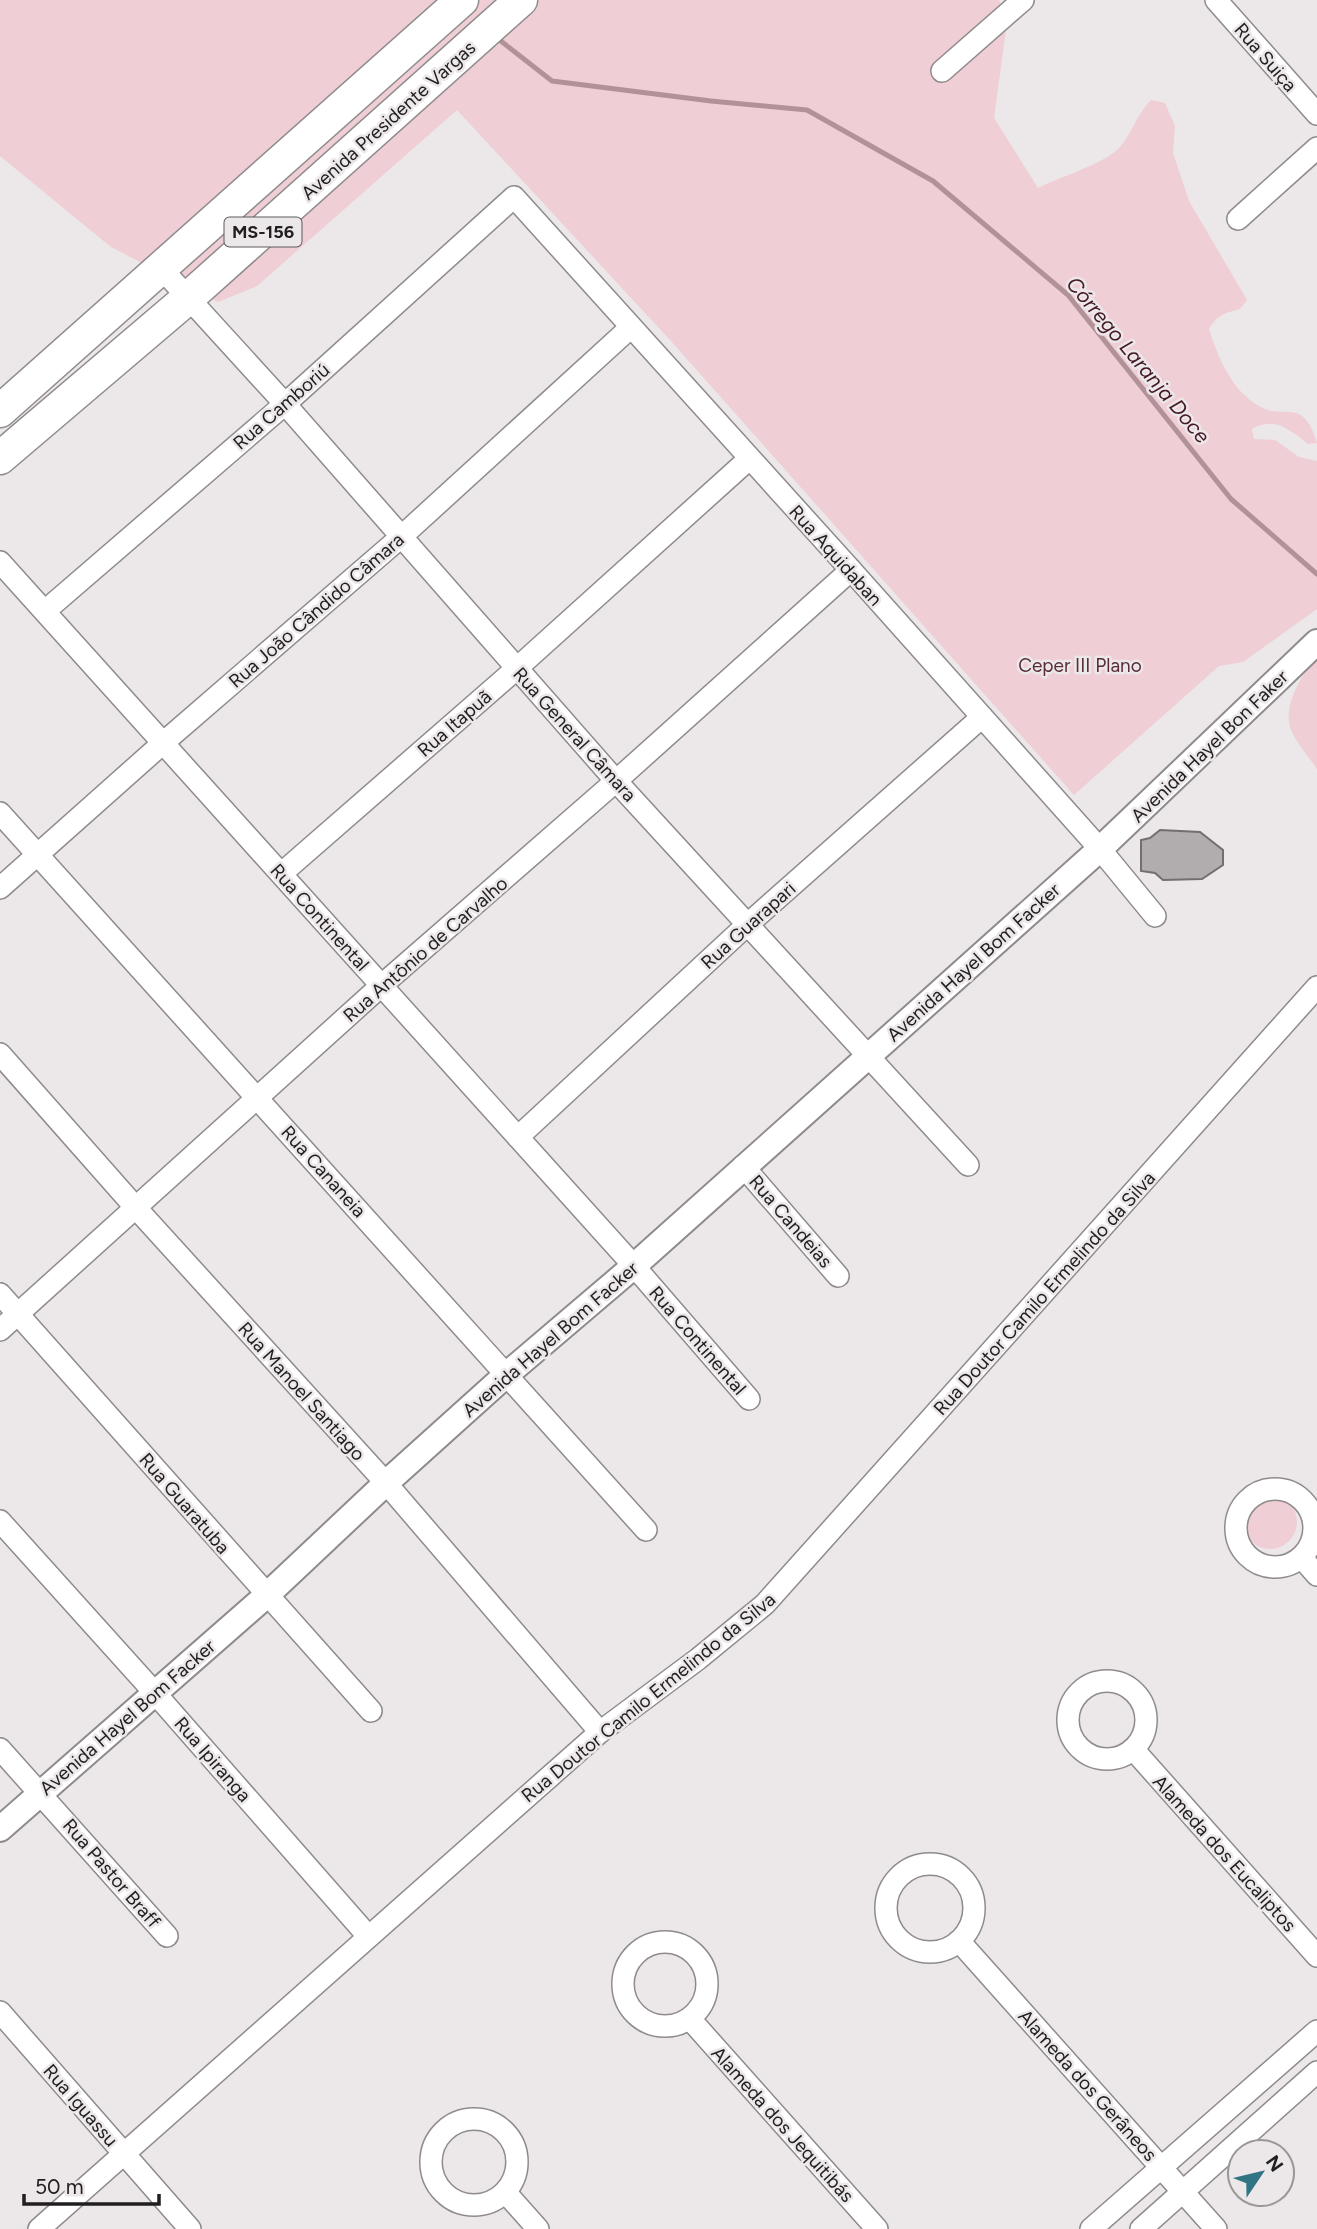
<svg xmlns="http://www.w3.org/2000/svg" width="1317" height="2229" font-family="Figtree,sans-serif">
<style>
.green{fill:#efced5}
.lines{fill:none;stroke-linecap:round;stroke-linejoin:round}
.stream{stroke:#b29299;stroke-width:5}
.building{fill:#b1acad;stroke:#736e6f;stroke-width:2}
.minor-casing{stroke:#8f8b8c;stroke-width:24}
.tertiary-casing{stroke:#8f8b8c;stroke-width:28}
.primary-casing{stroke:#8f8b8c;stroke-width:35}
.minor{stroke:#fff;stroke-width:21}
.tertiary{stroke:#fff;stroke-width:24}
.primary{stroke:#fff;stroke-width:32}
.labels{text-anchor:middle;stroke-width:5;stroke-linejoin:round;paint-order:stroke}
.shield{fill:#ece7e8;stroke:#5d5a5b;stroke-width:2}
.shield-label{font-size:18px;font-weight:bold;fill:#201e1e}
.street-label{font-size:19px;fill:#201e1e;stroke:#ece7e8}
.park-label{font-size:19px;fill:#5a2c39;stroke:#ece7e8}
.water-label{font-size:21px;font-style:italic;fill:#451827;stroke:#ece7e8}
</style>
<rect width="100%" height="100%" fill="#ece7e8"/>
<g class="green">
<path d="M0 0H999L1007 22 994 118 1038 188C1062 176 1098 166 1117 150 1129 140 1136 115 1151 100L1165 103 1175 126 1173 153 1189 201 1247 300 1240 309C1225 313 1217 315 1209 329 1218 357 1231 390 1259 406 1284 421 1303 395 1317 443L1308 444C1290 430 1275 416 1252 429L1254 439 1275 440 1299 457 1317 461V609L1243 662 1219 666 1074 795 670 340 457 110 257 286 218 302 111 247 0 156Z"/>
<path d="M1317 655V769C1309 757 1298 745 1292 732 1280 709 1303 673 1317 655Z"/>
<circle cx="1270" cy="1522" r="27"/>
</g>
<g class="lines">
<path class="stream" d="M497 38 552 81 711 101 807 110 933 181 1068 295 1231 499 1317 574"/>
</g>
<path class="building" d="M1160 830 1200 832 1223 850V865L1202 879 1163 880 1155 873 1141 871V840L1150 838Z"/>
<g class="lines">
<g class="minor-casing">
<g id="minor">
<path d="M1216 0 1317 114"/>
<path d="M942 71 1023 0"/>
<path d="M1238 219 1317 148"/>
<path d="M161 268 285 404 616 781 968 1165"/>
<path d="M0 562 634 1266 749 1399"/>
<path d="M45 611 285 404 514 197 851 570 1100 849 1155 916"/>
<path d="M0 813 646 1530"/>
<path d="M282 873 516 669 749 459"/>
<path d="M0 888 163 743 401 537 630 328"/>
<path d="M0 1054 136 1208 386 1483 600 1732"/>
<path d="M518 1137 748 924 982 717"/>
<path d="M743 1166 838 1276"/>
<path d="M0 1294 371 1711"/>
<path d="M0 1330 382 985 616 781 851 570"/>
<circle cx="1275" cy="1528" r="39"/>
<path d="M0 1521 154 1692 368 1936"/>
<path d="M1302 1558 1317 1575"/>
<circle cx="1107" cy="1720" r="39"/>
<path d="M0 1749 167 1936"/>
<path d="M1133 1749 1317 1956"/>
<circle cx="930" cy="1908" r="44"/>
<path d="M959 1941 1216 2229"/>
<circle cx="665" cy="1984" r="42"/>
<path d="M0 2012 190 2229"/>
<path d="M690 2019 877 2229"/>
<circle cx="474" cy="2162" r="43"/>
<path d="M506 2193 538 2229"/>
<path d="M39 2229 600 1732 698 1659 765 1604 1317 987"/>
<path d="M1091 2229 1317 2031"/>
<path d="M1141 2229 1317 2072"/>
</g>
</g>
<g class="tertiary-casing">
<path id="tertiary" d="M0 1829 267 1595 386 1483 506 1375 634 1266 1100 849 1317 642"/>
</g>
<g class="primary-casing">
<g id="primary">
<path d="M0 411 462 0"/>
<path d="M0 458 188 298 521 0"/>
</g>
</g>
<use href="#minor" class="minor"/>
<use href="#tertiary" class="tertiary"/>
<use href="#primary" class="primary"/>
</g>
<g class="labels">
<rect class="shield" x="224.5" y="217.5" width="77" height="29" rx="5"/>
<g class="shield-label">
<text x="263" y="238">MS-156</text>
</g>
<g class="street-label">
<text transform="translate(1266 57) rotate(49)" y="7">Rua Suiça</text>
<text transform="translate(388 120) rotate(-42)" y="7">Avenida Presidente Vargas</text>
<text transform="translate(281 406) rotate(-41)" y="7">Rua Camboriú</text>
<text transform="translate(836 555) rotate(48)" y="7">Rua Aquidaban</text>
<text transform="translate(316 610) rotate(-41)" y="7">Rua João Cândido Câmara</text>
<text transform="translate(454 723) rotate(-41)" y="7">Rua Itapuã</text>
<text transform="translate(575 734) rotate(48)" y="7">Rua General Câmara</text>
<text transform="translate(1209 746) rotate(-44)" y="7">Avenida Hayel Bon Faker</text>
<text transform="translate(320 917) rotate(48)" y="7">Rua Continental</text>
<text transform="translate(748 925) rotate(-42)" y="7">Rua Guarapari</text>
<text transform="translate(425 949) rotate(-41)" y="7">Rua Antônio de Carvalho</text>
<text transform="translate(973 962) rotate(-42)" y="7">Avenida Hayel Bom Facker</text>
<text transform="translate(324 1171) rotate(48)" y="7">Rua Cananeia</text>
<text transform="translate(791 1221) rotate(49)" y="7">Rua Candeias</text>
<text transform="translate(1044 1293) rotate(-48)" y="7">Rua Doutor Camilo Ermelindo da Silva</text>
<text transform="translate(550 1339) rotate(-41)" y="7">Avenida Hayel Bom Facker</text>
<text transform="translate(698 1340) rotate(49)" y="7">Rua Continental</text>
<text transform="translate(302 1391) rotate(48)" y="7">Rua Manoel Santiago</text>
<text transform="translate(185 1503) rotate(49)" y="7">Rua Guaratuba</text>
<text transform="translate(648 1697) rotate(-39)" y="7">Rua Doutor Camilo Ermelindo da Silva</text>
<text transform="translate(127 1717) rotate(-41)" y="7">Avenida Hayel Bom Facker</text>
<text transform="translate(213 1759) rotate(49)" y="7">Rua Ipiranga</text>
<text transform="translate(1225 1853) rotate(48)" y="7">Alameda dos Eucaliptos</text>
<text transform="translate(112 1873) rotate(49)" y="7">Rua Pastor Braff</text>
<text transform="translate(1088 2085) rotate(48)" y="7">Alameda dos Gerâneos</text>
<text transform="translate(81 2105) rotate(49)" y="7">Rua Iguassu</text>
<text transform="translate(783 2124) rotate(48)" y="7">Alameda dos Jequitibás</text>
</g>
<g class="park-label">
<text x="1080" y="672">Ceper III Plano</text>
</g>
<g class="water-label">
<text transform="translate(1138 360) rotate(50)" y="7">Córrego Laranja Doce</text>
</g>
</g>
<g transform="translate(1261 2173) rotate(55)"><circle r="33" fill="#ece7e8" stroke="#9a9797" stroke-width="2"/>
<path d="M0-5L12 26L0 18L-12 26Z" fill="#317585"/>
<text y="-10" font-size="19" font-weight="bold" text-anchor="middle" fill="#201e1e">N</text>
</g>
<path d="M24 2194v10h135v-10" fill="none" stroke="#201e1e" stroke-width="3.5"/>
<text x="35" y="2194" font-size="21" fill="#201e1e" stroke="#ece7e8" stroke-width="5" paint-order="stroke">50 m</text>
</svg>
